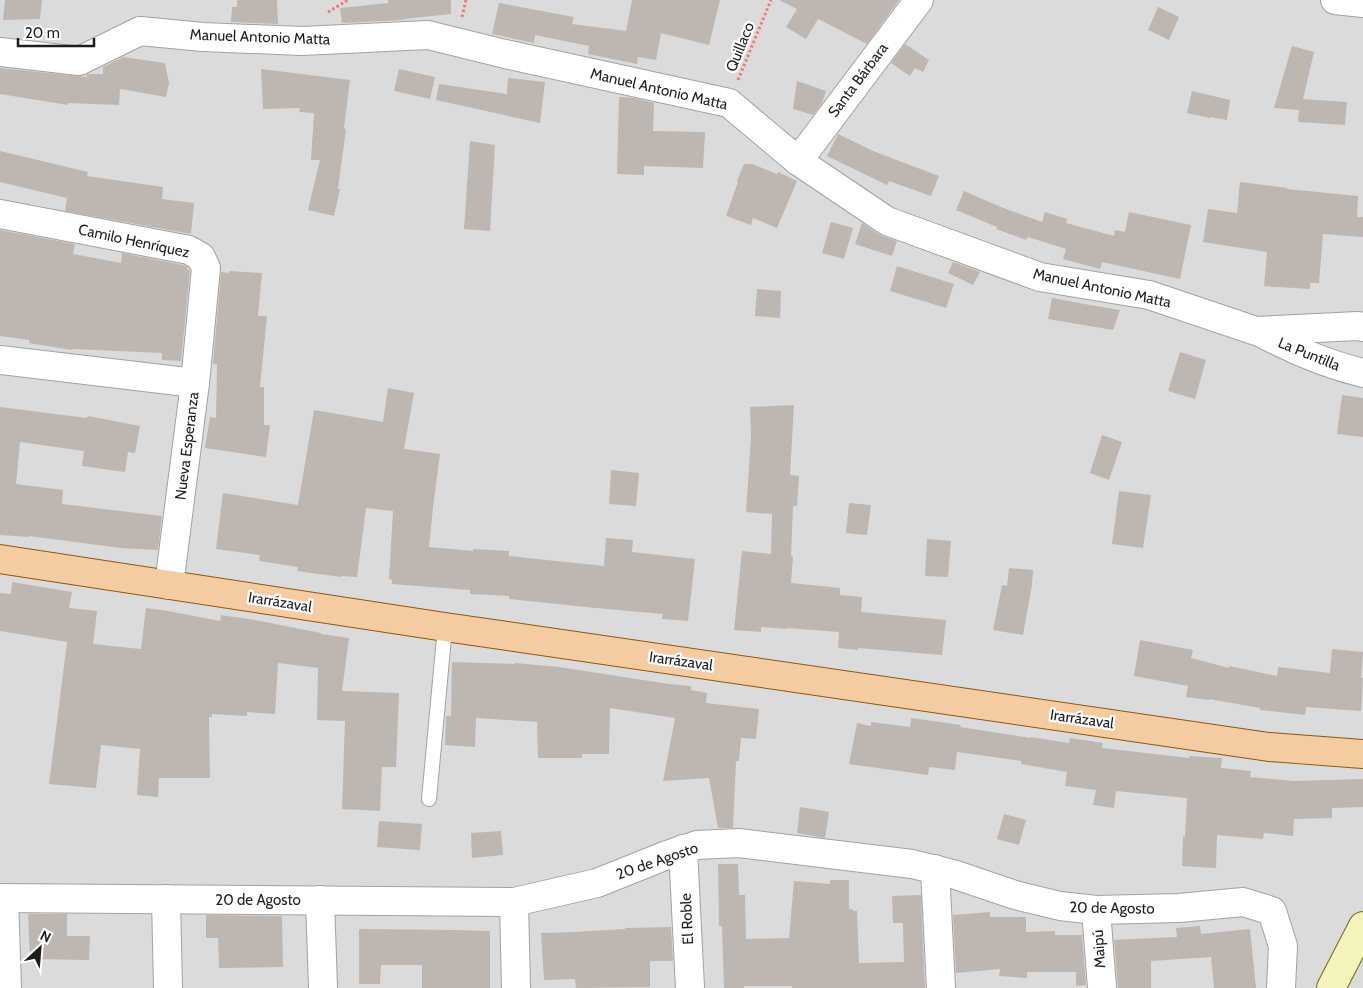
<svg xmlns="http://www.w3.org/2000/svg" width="1363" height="988" font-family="Cabin,sans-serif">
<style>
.residential{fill:#dcdbdb}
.building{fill:#beb6b1}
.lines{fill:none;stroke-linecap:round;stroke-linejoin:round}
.lane-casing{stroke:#a2a2a2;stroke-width:16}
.street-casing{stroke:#a2a2a2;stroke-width:30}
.secondary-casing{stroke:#696c0d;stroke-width:30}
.primary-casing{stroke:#8c580b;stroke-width:30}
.path{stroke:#ef7874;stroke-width:3;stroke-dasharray:2.5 2.5;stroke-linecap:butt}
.lane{stroke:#fff;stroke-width:14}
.street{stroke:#fff;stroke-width:28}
.secondary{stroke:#f5f3bc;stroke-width:28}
.primary{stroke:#f5cba2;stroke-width:28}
.labels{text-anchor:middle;stroke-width:4.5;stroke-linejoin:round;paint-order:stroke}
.street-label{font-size:15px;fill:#1e1e1e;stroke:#fff}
</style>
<rect width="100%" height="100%" fill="#eeeae4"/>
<rect class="residential" x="0" y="0" width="1363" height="988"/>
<g class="building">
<path d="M5 0H42L40 19 3 20Z"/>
<path d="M237 0H277L278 24 231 22 232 7H237Z"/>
<path d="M388 0H451V14L404 19V20L342 23 340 8 388 3Z"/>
<path d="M632 0H720L709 45 661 33 656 60 638 57 637 64 588 54 589 46 535 35 534 43 492 34 499 3 574 17 572 24 626 31Z"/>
<path d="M779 0H899L867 44 818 19 806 39 786 27 797 9Z"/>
<path d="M1158 7 1179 17 1169 40 1148 30Z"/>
<path d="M905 44 929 60 923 72 915 68 910 76 891 63Z"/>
<path d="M1292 46 1314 52 1303 99 1347 102 1345 125 1298 122 1299 110 1274 108Z"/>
<path d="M123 57 165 63 169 83 166 97 120 89 119 105 68 103V105L0 94V68L87 77V74H103V67Z"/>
<path d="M261 69 350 80 344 128 346 129 338 189H340L334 216 308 210 320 160H311L314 113 299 112 300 108 263 109Z"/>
<path d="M399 69 435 77 430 99 394 91Z"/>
<path d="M508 78 545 82 540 123 436 100 439 84 507 94Z"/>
<path d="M797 81 826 91 822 103 813 115 793 109Z"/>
<path d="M1192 91 1230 100 1227 120 1210 117V118L1187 113Z"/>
<path d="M619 97 634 98 654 103 653 131 705 132 703 168 644 166V175L617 174Z"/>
<path d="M838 134 873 151 939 176 931 196 889 181 887 185 827 156Z"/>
<path d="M470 141 495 145 490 231 464 229Z"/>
<path d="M0 151 88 172 87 176 163 187 162 199 194 203 191 234 65 211 67 198 0 182Z"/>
<path d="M744 164H752L777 174 778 172 797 181 777 228 753 218 751 225 726 216 738 182 737 181Z"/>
<path d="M1240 182 1287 188V189L1358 196 1357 217H1363V237L1323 234 1319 283H1310V289L1264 286 1267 252 1203 242 1208 209 1237 213Z"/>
<path d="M964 191 1001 207 1042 222 1045 212 1067 219 1066 223 1114 236 1115 230 1125 232 1129 212 1191 225 1180 279 1102 262 1100 269 1063 259 1066 249 1028 237 1026 240 996 229 997 227 956 210Z"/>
<path d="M831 222 853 228 844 259 822 253Z"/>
<path d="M862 223 878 234 897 241 892 256 855 244Z"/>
<path d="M0 230 75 244 73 254 121 263 122 253 183 265 188 267 187 269 190 271 181 361 162 360V353L73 349 72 350 29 343V340L0 336Z"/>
<path d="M953 262 980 272 973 285 948 273Z"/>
<path d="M897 266 954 284 946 308 890 291Z"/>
<path d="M229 271 262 273 258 316H267L260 387H264V425H270L266 457 205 448 210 417 216 418 217 364H213L221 272 229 273Z"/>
<path d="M757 289 781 291 780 318 755 316Z"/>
<path d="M1052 298 1090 305 1120 310 1113 330 1048 319Z"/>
<path d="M1180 352 1206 360 1195 399 1168 391Z"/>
<path d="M388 388 414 393 404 449 440 454 433 507 429 547 473 551V549L509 551V556L604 566 606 538 633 540 632 552 695 559 688 621 662 619 663 614 596 608 509 599V596L470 594V590L392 584V580L389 579 393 511 366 508 357 577 341 576V577L297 571 298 567 259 561 260 555 216 549 223 493 298 505 314 410 383 422Z"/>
<path d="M1342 395 1363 398V437L1337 434Z"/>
<path d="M794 405 790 475 799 476 797 506H793L791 556 793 557 791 583 840 588V595L862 597 861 612 946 620 942 655 858 648V650L838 648 839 632 787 628V629L761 627V632L734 630 742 551 771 554 772 514 746 512 751 437 750 407Z"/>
<path d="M0 407 87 418 88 416 140 426 135 453 128 452 125 472 82 466 84 451 20 442 16 484 63 490 62 504 162 516 158 550 121 548 29 536V537L0 535Z"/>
<path d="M1102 435 1122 442 1109 480 1090 473Z"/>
<path d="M611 470 639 473 636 506 609 504Z"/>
<path d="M1119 491 1151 495 1143 548 1112 544Z"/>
<path d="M849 503 871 505 867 535 846 533Z"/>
<path d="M927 539 951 541 948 577 925 576Z"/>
<path d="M1009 568 1033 570 1032 585 1023 635 993 630 1002 585 1007 586Z"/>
<path d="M12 582 72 592 69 608 97 611 93 644 141 649 146 608 168 611 220 621 221 615 255 620 321 633V634L349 638 342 691 399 693 396 767H382L380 811 342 809 345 721 317 720 318 668 278 663 275 714 247 712V716L212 714V717H209L210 778H159L158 797 137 795 140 749 101 745 96 788 49 784 67 642 0 631V593L11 594Z"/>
<path d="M1140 640 1193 650 1191 658 1229 668V666L1277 676 1278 667 1330 673 1332 649 1363 652 1361 678H1363L1361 711 1306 707 1305 715 1260 710V708L1209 699V700L1186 697 1188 686 1134 676Z"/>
<path d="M452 662 515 664V663L559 667 669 684 691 686V690L707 693 706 703 759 709 756 739 741 738 739 761H736L733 828H718L709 778 663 781 675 718 610 708 609 754H582V758H538L537 722 476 718 475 747 445 745 446 716H451Z"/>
<path d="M911 718 961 725 960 727 1031 738V737L1069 743 1070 738 1103 743 1102 748 1189 758V756L1222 758 1221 768 1251 771 1250 777 1293 781 1363 779V807L1332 808V818L1294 819 1293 836 1264 833 1263 839 1217 835 1216 868 1182 866 1183 836 1185 837 1187 798 1116 791 1114 808 1093 805 1096 790 1065 786 1067 772 1021 764V761L957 752 955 770 929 767 928 775 849 764 857 723 871 726V722L910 727Z"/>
<path d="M800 807 829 812 825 838 797 833Z"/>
<path d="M1004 814 1026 820 1019 845 997 839Z"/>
<path d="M379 821 422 824 420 850 377 847Z"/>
<path d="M501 831 503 855 472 858 471 833Z"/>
<path d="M718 864H738L739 895H745L746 939 789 938 794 881 830 884V880H849V909H853V911H857L859 963 904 962 903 923H893L892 896 921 895 925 988H792V986H744V988H724L722 926H719Z"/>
<path d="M990 912V917H1026V932L1055 931V935H1082L1086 985 1076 986V972H1027V978L999 976 1000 969 956 973 953 915Z"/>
<path d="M28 914H67V936H90L89 960 30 959Z"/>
<path d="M206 915 282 916 283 967 219 968 218 938H206Z"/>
<path d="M1200 926 1201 934 1250 929 1256 988H1214L1211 957 1151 961V988H1118L1114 940 1177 937 1176 928Z"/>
<path d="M671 927 673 961H650V987L576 988 575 979 544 980 541 933 574 932 625 929V928Z"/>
<path d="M359 929 455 930 490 931V988H422V965H381L380 984H359Z"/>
</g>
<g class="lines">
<g class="lane-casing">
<path id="lane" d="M429 799 445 627"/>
</g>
<g class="street-casing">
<g id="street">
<path d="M1335 0 1363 3"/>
<path d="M0 52 79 61 140 31 203 37 302 41 428 35 505 54 729 103 798 161 887 221 1040 277 1149 295 1256 331 1358 326 1363 327"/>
<path d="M798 161 919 0"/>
<path d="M0 214 189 250 201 257 206 268 195 383"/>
<path d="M1258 331C1291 349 1326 364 1363 373"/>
<path d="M0 360 195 383 169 585"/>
<path d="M683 849 690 988"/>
<path d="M935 869 941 988"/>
<path d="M0 898 514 902 597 883 667 855 697 845 739 843 912 864 953 874 1015 895 1060 906 1096 910 1179 908 1243 902 1272 911 1283 946 1281 988"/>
<path d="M4 898 7 988"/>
<path d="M166 899 168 988"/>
<path d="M320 900 323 988"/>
<path d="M514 902 516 988"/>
<path d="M1096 910 1102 988"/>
</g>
</g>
<g class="secondary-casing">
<path id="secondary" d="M1331 988 1363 926"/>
</g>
<g class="primary-casing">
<path id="primary" d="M0 559 445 627 1269 747 1363 754"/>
</g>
<g class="path">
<path d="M328 12 348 0"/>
<path d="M462 17 466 0"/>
<path d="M738 80 771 0"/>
</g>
<use href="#lane" class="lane"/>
<use href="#street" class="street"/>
<use href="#secondary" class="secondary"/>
<use href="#primary" class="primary"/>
</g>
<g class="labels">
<g class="street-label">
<text transform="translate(260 37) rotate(2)" y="5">Manuel Antonio Matta</text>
<text transform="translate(740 47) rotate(-68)" y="5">Quillaco</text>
<text transform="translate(858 80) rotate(-53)" y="5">Santa Bárbara</text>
<text transform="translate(659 89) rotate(13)" y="5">Manuel Antonio Matta</text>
<text transform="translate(134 241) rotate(12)" y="5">Camilo Henríquez</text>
<text transform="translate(1102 288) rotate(12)" y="5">Manuel Antonio Matta</text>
<text transform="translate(1309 354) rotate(22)" y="5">La Puntilla</text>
<text transform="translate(187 446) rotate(-83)" y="5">Nueva Esperanza</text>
<text transform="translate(280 602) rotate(9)" y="5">Irarrázaval</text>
<text transform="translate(681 661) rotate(8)" y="5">Irarrázaval</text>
<text transform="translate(1082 719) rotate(8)" y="5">Irarrázaval</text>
<text transform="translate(657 861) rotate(-19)" y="5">20 de Agosto</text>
<text x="258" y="905">20 de Agosto</text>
<text transform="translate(1112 908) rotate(1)" y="5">20 de Agosto</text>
<text transform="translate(687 919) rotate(-93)" y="5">El Roble</text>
<text transform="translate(1099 949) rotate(-94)" y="5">Maipú</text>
</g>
</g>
<g transform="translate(40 948) rotate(26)" stroke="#ffffff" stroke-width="4" paint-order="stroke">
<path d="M0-4L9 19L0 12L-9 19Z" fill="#1e1e1e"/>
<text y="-8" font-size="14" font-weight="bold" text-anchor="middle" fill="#1e1e1e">N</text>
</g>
<path d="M18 38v8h76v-8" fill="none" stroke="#1e1e1e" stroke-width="2.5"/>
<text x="25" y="38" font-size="15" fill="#1e1e1e" stroke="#ffffff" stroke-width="4" paint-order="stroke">20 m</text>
</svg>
